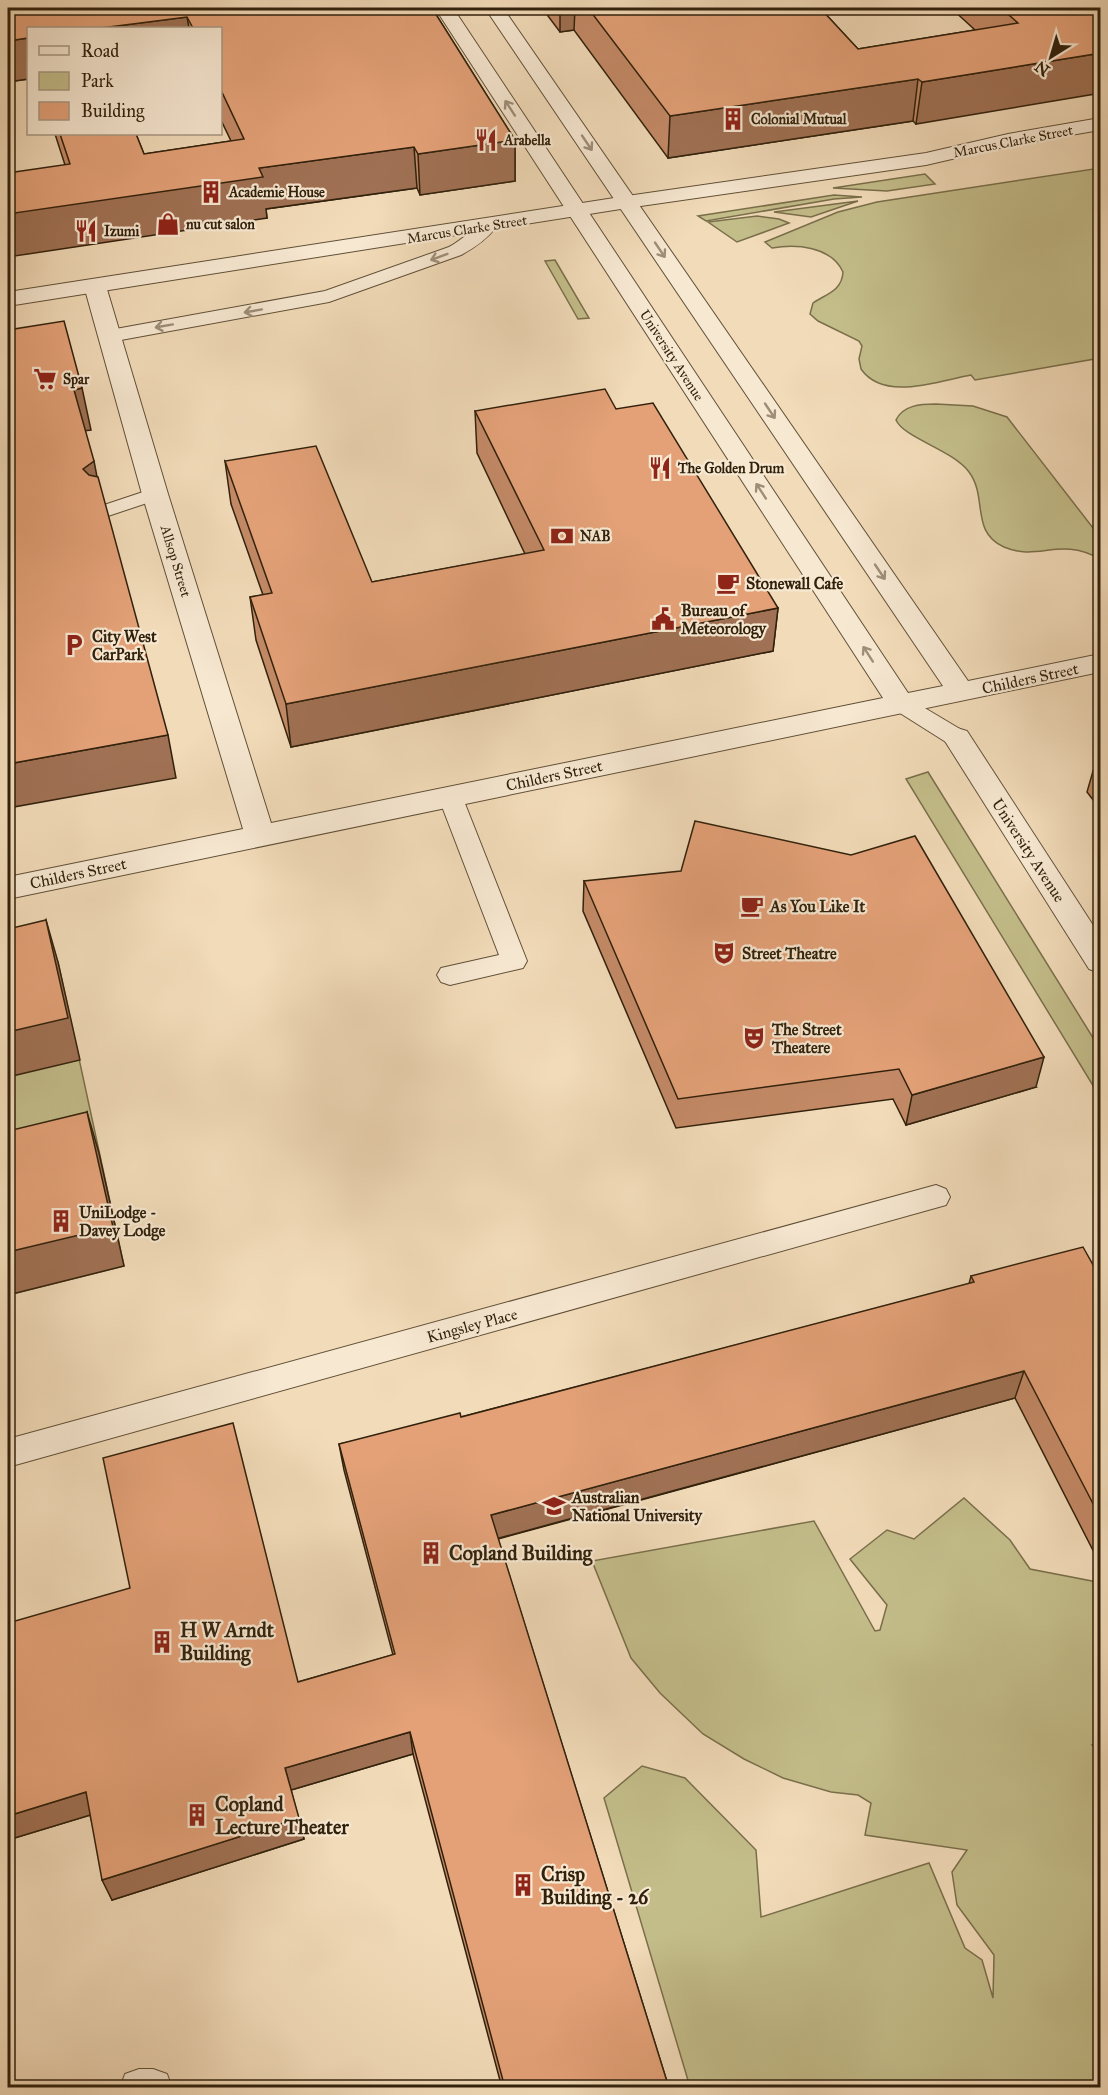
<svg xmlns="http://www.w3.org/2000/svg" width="1108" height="2095" font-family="'IM FELL Great Primer',serif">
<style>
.green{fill:#c3bd8a;stroke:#7a6f4b;stroke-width:1.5}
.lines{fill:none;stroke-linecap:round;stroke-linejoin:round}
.service-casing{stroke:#615037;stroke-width:2}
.pedestrian-casing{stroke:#615037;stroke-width:2}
.minor-casing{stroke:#615037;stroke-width:2}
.tertiary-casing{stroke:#615037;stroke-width:2}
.service{fill:#f7e8d2;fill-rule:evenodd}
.pedestrian{fill:#f7e8d2;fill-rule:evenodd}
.minor{fill:#f7e8d2;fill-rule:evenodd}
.tertiary{fill:#f7e8d2;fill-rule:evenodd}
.wall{fill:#c48a67;stroke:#31210c;stroke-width:1.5}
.shaded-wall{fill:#a07154;stroke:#31210c;stroke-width:1.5}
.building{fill:#e4a178;stroke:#31210c;stroke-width:1.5}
.oneway{stroke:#9e8e79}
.labels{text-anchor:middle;stroke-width:4.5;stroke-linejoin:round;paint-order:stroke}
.far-poi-label{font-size:14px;font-weight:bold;fill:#31210c;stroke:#f7e8d2;text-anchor:start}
.far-street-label{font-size:14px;fill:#31210c;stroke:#f7e8d2}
.poi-label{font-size:16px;font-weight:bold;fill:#31210c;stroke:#f7e8d2;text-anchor:start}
.street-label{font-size:16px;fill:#31210c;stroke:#f7e8d2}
.near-poi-label{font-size:20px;font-weight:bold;fill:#31210c;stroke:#f7e8d2;text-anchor:start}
</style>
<rect width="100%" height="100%" fill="#f2dbb9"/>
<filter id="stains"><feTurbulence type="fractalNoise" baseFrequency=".00333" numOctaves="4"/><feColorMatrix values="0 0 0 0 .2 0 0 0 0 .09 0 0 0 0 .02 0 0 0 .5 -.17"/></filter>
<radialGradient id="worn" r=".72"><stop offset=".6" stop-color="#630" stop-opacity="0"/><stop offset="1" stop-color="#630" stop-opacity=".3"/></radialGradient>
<g class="green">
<path d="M1100 168V358L975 380 971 375C938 381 884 402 861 369L859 359 862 346 859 341 818 321 810 314 813 303C826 294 842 291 843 272 831 246 796 244 772 248L765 242 838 212 877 202Z"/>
<path d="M925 174 935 184 887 191 833 188Z"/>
<path d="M834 195 862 197 834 199 706 221 698 216Z"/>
<path d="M858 201 811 217 774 212Z"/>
<path d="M757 216 779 219 789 223 737 242 708 222Z"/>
<path d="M555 260 589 318 578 319 545 261Z"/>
<path d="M936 404 973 406 1007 417 1100 537V559C1059 536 1039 562 1004 547 970 532 988 497 969 472 953 450 904 438 896 420 903 405 921 404 936 404Z"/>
<path d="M928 772 1100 1049V1097L906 779Z"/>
<path d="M58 962 124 1266 8 1295V973Z"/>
<path d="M964 1498 1010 1540 1030 1569 1097 1582 1100 1587V1743L1092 1745 1100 1754V2087H690L604 1798 642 1766 685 1778 756 1850 761 1917 929 1863 965 1948 982 1960 993 1998 994 1955 957 1905 952 1872 967 1850 865 1835 871 1803 858 1795 831 1792 783 1778 744 1759 703 1734 660 1693 631 1658 592 1561 814 1521 875 1631 880 1630 887 1605 850 1559 887 1530 914 1539Z"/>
</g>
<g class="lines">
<g class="service-casing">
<g id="service">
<path d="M488 221 494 222 497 226C487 239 476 247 461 255L329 302 110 342 100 336 110 330 325 291 449 247C461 241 479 223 488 221Z"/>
<path d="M155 488 162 490 165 494 162 498 105 517 98 515 94 511 98 507Z"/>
<path d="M900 695 908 698 965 732 969 738 965 744 957 746 949 744 892 708 888 703 892 698Z"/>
<path d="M450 788 459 790 462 796 527 961 523 968 450 985 441 982 437 975 441 968 499 955 438 796 441 790Z"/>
<path d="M936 1185 946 1189 950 1197 946 1205 8 1467V1439Z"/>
<path d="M139 2069H153L167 2074 172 2088H120L125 2074Z"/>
</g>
</g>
<g class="pedestrian-casing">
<path id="pedestrian" d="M957 728 967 731 1100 936V973L1089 969 943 738 947 731Z"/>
</g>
<g class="minor-casing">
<path id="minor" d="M435 8H453L908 693 943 686 485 8H503L968 681 1100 654V672L8 899V877L243 829 142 494 84 286 87 281H103L106 286 168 494 271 823 883 698Z"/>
</g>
<g class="tertiary-casing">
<path id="tertiary" d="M1100 118V130L1008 146 926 165 627 208 8 306V292L627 196 926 153 1008 134Z"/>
</g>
<use href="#service" class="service"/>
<use href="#pedestrian" class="pedestrian"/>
<use href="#minor" class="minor"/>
<use href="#tertiary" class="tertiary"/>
</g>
<g class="wall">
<path d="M8 8H432L515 140V181L420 195 417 188 266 209 267 218 65 165 55 134H136L144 154 231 141 220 118V28H28V79L8 82Z"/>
<path d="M542 8H820L858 49 975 30 951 8H1101L916 124 913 121 668 158 574 30 560 32Z"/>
<path d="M616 409 778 608 773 651 291 747 256 640 250 597 263 595 231 504 225 461 372 582 525 554 477 453 475 411Z"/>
<path d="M1101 769V810L1087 792 1093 771Z"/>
<path d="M584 881 1036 1087 906 1125 893 1099 676 1128 583 911Z"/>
<path d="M971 1276 1101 1279V1566L1015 1398 498 1539 669 2088H502L413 1754 291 1790 304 1839 112 1900 90 1815 8 1840V1618V1623L298 1682 393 1655 344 1470 339 1444 461 1417 969 1284Z"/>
</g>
<g class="shaded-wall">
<path d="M560 8H575L574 30 560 32Z"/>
<path d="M187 17 189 28H101Z"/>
<path d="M28 38V79L8 82V41Z"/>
<path d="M1101 53V93L916 124 922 82Z"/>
<path d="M918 79 913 121 668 158 670 116Z"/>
<path d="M515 140V181L420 195 418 154Z"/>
<path d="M414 147 417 188 266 209 267 218 8 257V214L259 168Z"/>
<path d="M82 388 91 430 83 431 74 390Z"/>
<path d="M94 461 102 503 83 469Z"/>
<path d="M778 608 773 651 291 747 286 704Z"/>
<path d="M168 735 176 778 8 808V764Z"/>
<path d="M46 920 58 962 80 1060 8 1077V1032Z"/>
<path d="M1044 1057 1036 1087 906 1125 912 1095Z"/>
<path d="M87 1112 99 1153 124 1266 8 1295V1252Z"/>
<path d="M1024 1371 1015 1398 492 1540 491 1515Z"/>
<path d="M410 1732 413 1754 291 1790 285 1768Z"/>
<path d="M86 1792 97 1813 8 1840V1816Z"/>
<path d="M299 1818 304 1839 112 1900 102 1880Z"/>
</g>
<g class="building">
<path d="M8 8H432L515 140 418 154 414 147 259 168 263 177 8 214V173L70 164 60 134H136L144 154 244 139 220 88V28H193L187 17 101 28H28V38L8 41Z"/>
<path d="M588 8H820L858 49 1018 23 1001 8H1101V53L922 82 918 79 670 116Z"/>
<path d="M64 321 82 388 74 390 94 461 83 469 89 475 98 477 168 735 8 764V330Z"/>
<path d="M605 389 616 409 653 403 778 608 286 704 250 597 272 593 225 461 316 446 372 582 544 550 475 411Z"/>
<path d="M1101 769V782L1093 771Z"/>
<path d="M695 821 851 855 915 836 1044 1057 912 1095 899 1069 678 1099 584 881 681 871Z"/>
<path d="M46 920 68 1018 8 1032V929Z"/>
<path d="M87 1112 113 1227 8 1252V1131Z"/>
<path d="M1083 1247 1101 1279V1519L1024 1371 491 1515 669 2088H505L410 1732 285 1768 299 1818 102 1880 86 1792 8 1816V1623L130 1588 103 1458 233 1423 298 1682 395 1654 339 1444 460 1413 461 1417 974 1282 971 1276Z"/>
</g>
<defs><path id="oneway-shaft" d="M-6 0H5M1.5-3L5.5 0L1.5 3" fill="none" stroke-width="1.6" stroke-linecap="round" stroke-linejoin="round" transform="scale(1.5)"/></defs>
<g class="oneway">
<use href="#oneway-shaft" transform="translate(510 108) rotate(-123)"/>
<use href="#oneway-shaft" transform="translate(587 143) rotate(56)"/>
<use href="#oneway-shaft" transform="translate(660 250) rotate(56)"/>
<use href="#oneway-shaft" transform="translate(439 257) rotate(160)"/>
<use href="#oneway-shaft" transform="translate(253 311) rotate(170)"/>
<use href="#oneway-shaft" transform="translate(164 326) rotate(170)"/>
<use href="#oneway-shaft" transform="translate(770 411) rotate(56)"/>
<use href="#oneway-shaft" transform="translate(761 491) rotate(-123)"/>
<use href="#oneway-shaft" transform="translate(880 572) rotate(56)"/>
<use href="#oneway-shaft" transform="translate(868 654) rotate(-123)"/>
</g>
<defs>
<g id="building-bare" transform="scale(1.8)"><path d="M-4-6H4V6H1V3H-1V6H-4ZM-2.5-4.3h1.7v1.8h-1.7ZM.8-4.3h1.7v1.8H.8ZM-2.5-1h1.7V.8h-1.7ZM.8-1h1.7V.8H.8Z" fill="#8f2418" stroke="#f7e8d2" stroke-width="2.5" paint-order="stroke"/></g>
<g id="restaurant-bare" transform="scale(1.8)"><path d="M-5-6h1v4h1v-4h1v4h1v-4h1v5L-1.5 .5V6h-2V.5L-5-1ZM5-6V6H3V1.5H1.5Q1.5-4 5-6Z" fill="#8f2418" stroke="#f7e8d2" stroke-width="2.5" paint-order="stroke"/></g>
<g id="shop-bare" transform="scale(1.8)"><path d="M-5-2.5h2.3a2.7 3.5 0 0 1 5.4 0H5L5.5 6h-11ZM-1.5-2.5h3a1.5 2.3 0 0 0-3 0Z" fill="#8f2418" stroke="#f7e8d2" stroke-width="2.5" paint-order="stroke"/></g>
<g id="supermarket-bare" transform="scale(1.8)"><path d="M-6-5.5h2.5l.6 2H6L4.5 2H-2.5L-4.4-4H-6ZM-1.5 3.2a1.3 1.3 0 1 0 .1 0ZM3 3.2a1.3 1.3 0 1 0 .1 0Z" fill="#8f2418" stroke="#f7e8d2" stroke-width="2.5" paint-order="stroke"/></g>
<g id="bank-bare" transform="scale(1.8)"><path d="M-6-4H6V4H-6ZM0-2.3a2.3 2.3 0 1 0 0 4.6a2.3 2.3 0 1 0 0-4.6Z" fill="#8f2418" stroke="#f7e8d2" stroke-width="2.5" paint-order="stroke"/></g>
<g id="cafe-bare" transform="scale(1.8)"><path d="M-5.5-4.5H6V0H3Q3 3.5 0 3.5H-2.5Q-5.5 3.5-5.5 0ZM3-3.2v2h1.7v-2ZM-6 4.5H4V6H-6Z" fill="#8f2418" stroke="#f7e8d2" stroke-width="2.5" paint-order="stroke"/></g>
<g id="civic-bare" transform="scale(1.8)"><path d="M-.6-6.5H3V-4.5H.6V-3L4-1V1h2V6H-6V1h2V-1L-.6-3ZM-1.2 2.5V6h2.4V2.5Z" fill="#8f2418" stroke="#f7e8d2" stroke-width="2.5" paint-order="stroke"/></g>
<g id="parking-bare" transform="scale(1.8)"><path d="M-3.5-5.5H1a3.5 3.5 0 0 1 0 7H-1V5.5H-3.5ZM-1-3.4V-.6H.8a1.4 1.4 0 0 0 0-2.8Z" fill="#8f2418" stroke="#f7e8d2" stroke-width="2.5" paint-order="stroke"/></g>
<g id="theatre-bare" transform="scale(1.8)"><path d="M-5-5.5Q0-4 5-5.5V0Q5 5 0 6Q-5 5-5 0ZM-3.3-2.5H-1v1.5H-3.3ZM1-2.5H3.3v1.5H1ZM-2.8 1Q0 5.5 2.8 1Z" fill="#8f2418" stroke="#f7e8d2" stroke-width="2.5" paint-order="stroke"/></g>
<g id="university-bare" transform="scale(1.8)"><path d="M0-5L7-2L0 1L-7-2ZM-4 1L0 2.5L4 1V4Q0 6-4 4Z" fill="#8f2418" stroke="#f7e8d2" stroke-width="2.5" paint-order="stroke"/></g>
</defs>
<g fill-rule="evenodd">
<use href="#building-bare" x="733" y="119"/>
<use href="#restaurant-bare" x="486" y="140"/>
<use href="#building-bare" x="211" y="192"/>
<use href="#shop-bare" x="168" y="224"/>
<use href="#restaurant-bare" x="86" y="231"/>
<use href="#supermarket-bare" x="45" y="379"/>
<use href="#restaurant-bare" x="660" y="468"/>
<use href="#bank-bare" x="562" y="536"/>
<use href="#cafe-bare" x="728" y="583"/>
<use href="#civic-bare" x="663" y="619"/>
<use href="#parking-bare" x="74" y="645"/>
<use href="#cafe-bare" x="752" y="906"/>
<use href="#theatre-bare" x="724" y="953"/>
<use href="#theatre-bare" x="754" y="1038"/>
<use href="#building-bare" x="61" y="1221"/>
<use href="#university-bare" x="554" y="1506"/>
<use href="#building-bare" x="431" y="1553"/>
<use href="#building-bare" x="162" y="1642"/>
<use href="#building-bare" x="197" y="1815"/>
<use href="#building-bare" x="523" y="1885"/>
</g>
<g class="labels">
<g class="far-poi-label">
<text x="751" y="124">Colonial Mutual</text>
<text x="504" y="145">Arabella</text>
<text x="229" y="197">Academie House</text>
<text x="186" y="229">nu cut salon</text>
<text x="104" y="236">Izumi</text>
<text x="63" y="384">Spar</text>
<text x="678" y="473">The Golden Drum</text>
<text x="580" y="541">NAB</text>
</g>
<g class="far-street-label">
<text transform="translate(1013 141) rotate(-11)" y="5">Marcus Clarke Street</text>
<text transform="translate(467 229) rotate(-9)" y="5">Marcus Clarke Street</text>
<text transform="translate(672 355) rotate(57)" y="5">University Avenue</text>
<text transform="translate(176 561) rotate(73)" y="5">Allsop Street</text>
</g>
<g class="poi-label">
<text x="746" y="589">Stonewall Cafe</text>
<text x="681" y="616">Bureau of<tspan x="681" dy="18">Meteorology</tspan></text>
<text x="92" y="642">City West<tspan x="92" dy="18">CarPark</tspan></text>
<text x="770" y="912">As You Like It</text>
<text x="742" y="959">Street Theatre</text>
<text x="772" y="1035">The Street<tspan x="772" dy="18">Theatere</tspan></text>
<text x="79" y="1218">UniLodge -<tspan x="79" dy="18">Davey Lodge</tspan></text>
<text x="572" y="1503">Australian<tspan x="572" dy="18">National University</tspan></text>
</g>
<g class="street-label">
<text transform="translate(1030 678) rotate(-12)" y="6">Childers Street</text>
<text transform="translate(554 775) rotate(-12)" y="6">Childers Street</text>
<text transform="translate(1029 850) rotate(57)" y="6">University Avenue</text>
<text transform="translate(78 873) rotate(-12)" y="6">Childers Street</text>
<text transform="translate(472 1325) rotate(-15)" y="6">Kingsley Place</text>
</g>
<g class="near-poi-label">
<text x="449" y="1560">Copland Building</text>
<text x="180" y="1637">H W Arndt<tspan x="180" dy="23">Building</tspan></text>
<text x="215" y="1811">Copland<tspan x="215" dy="23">Lecture Theater</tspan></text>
<text x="541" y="1881">Crisp<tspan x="541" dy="23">Building - 26</tspan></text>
</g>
</g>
<rect width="1108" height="2095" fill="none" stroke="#f2dbb9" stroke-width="30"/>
<rect x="9" y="9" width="1090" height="2077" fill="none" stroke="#31210c" stroke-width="3"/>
<rect x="15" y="15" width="1078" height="2065" fill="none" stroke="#31210c" stroke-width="1.5"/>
<rect x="27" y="27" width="195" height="108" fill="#f7e8d2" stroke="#a89883" stroke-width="1.5"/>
<rect x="39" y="46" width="30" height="9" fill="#f7e8d2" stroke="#a89883" stroke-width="1.5"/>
<text x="81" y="57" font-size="18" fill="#31210c">Road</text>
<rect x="39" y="72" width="30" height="18" fill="#c3bd8a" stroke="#a89883" stroke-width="1.5"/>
<text x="81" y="87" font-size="18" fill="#31210c">Park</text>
<rect x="39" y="102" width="30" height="18" fill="#e4a178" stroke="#a89883" stroke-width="1.5"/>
<text x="81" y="117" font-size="18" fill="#31210c">Building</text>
<g transform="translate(1051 57) rotate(217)" stroke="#f7e8d2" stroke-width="4.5" paint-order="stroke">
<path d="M0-4.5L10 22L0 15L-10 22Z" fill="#31210c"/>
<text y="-9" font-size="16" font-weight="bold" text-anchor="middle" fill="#31210c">N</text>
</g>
<rect width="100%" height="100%" filter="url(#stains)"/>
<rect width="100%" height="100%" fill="url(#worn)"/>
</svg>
